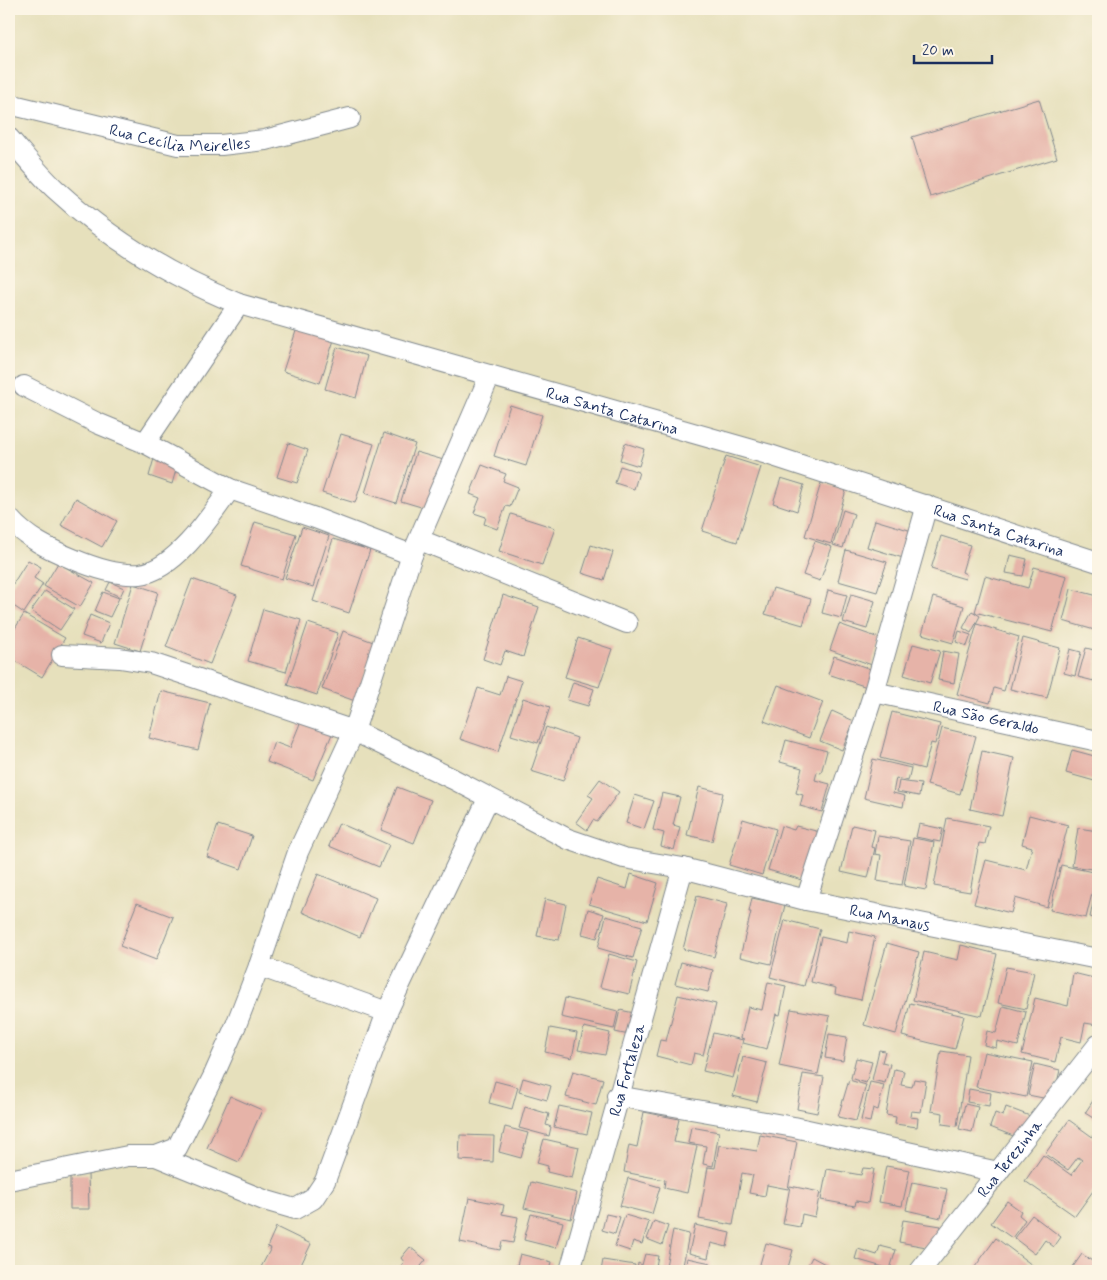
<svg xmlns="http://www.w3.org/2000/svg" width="1107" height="1280" font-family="Mynerve,sans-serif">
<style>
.building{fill:#e6b3a8}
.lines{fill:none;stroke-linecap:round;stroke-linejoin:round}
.minor-casing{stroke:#80888d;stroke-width:22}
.minor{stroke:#fff;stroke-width:20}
.labels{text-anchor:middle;stroke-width:5;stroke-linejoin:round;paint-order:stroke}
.street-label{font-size:16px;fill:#1b2f5e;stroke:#fcf5e5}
</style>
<rect width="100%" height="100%" fill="#fcf5e5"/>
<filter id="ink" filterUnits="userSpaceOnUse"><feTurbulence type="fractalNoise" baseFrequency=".02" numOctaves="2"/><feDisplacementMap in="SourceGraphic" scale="10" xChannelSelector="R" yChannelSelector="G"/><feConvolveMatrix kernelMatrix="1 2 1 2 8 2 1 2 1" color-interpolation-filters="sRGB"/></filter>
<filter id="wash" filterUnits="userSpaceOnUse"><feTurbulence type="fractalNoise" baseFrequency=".0096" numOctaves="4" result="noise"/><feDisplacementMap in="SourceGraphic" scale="20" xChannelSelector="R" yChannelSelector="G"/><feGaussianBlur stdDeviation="1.12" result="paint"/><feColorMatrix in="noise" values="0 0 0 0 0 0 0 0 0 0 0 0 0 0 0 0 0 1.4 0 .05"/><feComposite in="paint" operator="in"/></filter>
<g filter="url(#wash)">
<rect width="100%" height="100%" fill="#e6e0bc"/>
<g id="blocks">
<g class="building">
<path d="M1039 99 1057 158 930 197 912 137Z"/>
<path d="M297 328 334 340 320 383 283 371Z"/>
<path d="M337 347 367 356 356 398 325 389Z"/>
<path d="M510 405 542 415 526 466 494 456Z"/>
<path d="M384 433 415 444 396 503 365 493Z"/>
<path d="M341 434 374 444 355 503 322 493Z"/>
<path d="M288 443 308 450 297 483 277 477Z"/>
<path d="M625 443 644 449 639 466 620 460Z"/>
<path d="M416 452 447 461 431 510 401 501Z"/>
<path d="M155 455 178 463 172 484 149 476Z"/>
<path d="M726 456 761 467 737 542 702 531Z"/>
<path d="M482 465 506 474 503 481 518 487 510 507 506 506 497 529 484 524 486 517 474 513 480 498 470 494Z"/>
<path d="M620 466 639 472 634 489 615 483Z"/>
<path d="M781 478 804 485 797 511 773 503Z"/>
<path d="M821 483 846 490 831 544 805 536Z"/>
<path d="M76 498 117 521 102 547 61 525Z"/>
<path d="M843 510 854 514 843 548 833 545Z"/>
<path d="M511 514 555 528 542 565 499 551Z"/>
<path d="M875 520 912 531 903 558 867 547Z"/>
<path d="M255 522 296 534 282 579 241 566Z"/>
<path d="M302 527 329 536 313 587 285 578Z"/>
<path d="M941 536 970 545 962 572 966 574 965 579 931 569Z"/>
<path d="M333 539 370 550 349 613 313 601Z"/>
<path d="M815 541 832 547 820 581 803 575Z"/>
<path d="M591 545 613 552 604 580 582 573Z"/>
<path d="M846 550 887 562 877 592 838 581Z"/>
<path d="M1010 555 1027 559 1023 576 1006 573Z"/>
<path d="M28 560 41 567 34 578 43 584 24 613 9 603V590Z"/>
<path d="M58 563 94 583 80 607 44 586Z"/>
<path d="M1034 567 1067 576 1052 632 975 612 985 576 1028 588Z"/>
<path d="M192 579 237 595 210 664 166 647Z"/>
<path d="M110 582 124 588 120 597 106 590Z"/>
<path d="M133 584 158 592 140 651 115 643Z"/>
<path d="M773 588 811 599 803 625 765 614Z"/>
<path d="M1071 589 1098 596V631L1063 621Z"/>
<path d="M828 590 847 595 841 618 822 613Z"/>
<path d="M45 591 74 609 60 630 31 611Z"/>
<path d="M103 592 119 598 110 617 95 611Z"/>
<path d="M851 594 875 601 867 629 843 622Z"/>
<path d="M503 595 539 607 523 657 505 651 500 665 483 659Z"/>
<path d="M933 597 964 606 953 643 922 634Z"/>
<path d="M263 609 301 620 286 672 248 661Z"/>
<path d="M972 611 980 616 971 633 963 628Z"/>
<path d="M24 614 65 638 42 677 9 657V638Z"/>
<path d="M90 615 109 623 101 643 82 636Z"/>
<path d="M308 623 338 633 317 695 287 685Z"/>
<path d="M839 624 882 639 872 665 830 650Z"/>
<path d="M977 624 1019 637 1004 691 994 688 990 703 957 694Z"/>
<path d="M343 631 376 643 355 701 322 689Z"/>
<path d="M959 631 971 635 967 646 956 642Z"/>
<path d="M578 638 612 649 599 687 565 677Z"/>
<path d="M1023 638 1060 648 1047 698 1010 689Z"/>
<path d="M913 644 940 651 930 683 904 675Z"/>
<path d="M1086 648 1098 651 1094 681 1078 677Z"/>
<path d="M1070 649 1081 652 1075 676 1064 673Z"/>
<path d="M943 651 959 654 954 683 938 680Z"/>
<path d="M834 656 876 671 870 688 828 674Z"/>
<path d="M506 676 522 681 498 752 460 739 478 688 500 695Z"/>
<path d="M573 682 594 689 588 706 567 700Z"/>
<path d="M778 685 823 702 809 738 764 721Z"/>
<path d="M161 691 210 703 198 750 149 738Z"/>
<path d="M523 698 550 707 538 743 511 735Z"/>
<path d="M832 711 854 721 842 750 820 741Z"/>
<path d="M892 712 940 724 935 744 931 743 924 769 880 758Z"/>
<path d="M301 721 332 734 313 780 267 762 274 742 290 748Z"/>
<path d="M546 727 577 738 563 781 531 771Z"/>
<path d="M942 728 976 736 960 794 927 785Z"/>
<path d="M786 740 827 751 821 773 817 772 815 780 830 784 822 812 800 806 803 795 796 793 802 768 780 762Z"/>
<path d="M1072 750 1098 757V782L1066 773Z"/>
<path d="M982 751 1014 758 1002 816 970 809Z"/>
<path d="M873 759 911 768 908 781 896 778 893 793 905 796 903 807 864 798Z"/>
<path d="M600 779 619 792 597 822 593 820 587 830 576 822 593 798 588 795Z"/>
<path d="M899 781 921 784 919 796 897 792Z"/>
<path d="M397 787 431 800 414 843 381 830Z"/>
<path d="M699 787 723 793 712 841 687 835Z"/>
<path d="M662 793 680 797 673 825 680 827 674 850 661 846 664 833 653 830Z"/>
<path d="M635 795 654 801 644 829 626 823Z"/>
<path d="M1029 815 1068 825 1047 907 1015 898 1011 913 974 904 986 860 1026 870 1032 847 1022 844Z"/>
<path d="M947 818 989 826 985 844 979 843 970 892 934 886Z"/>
<path d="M743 819 776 829 762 875 729 865Z"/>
<path d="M339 823 389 845 379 867 329 846Z"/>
<path d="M919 824 943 829 940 842 916 837Z"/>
<path d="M218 825 252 836 241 869 207 857Z"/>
<path d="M852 825 875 830 871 847 875 848 868 878 841 872Z"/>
<path d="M781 826 794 830 796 826 820 832 806 881 768 870Z"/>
<path d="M1078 828 1098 831V870L1072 866Z"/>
<path d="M878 836 910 841 902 885 877 881 881 855 875 854Z"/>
<path d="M913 838 934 842 926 890 904 886Z"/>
<path d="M1061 865 1097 873 1086 918 1050 910Z"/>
<path d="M318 874 376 898 360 937 302 912Z"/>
<path d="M631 874 658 883 647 921 589 904 597 879 627 889Z"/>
<path d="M1097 884H1098V919L1090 917Z"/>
<path d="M697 896 727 904 714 957 683 949Z"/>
<path d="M752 898 785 905 771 964 740 957 751 912H749Z"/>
<path d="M545 899 566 904 559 940 537 936Z"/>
<path d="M137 903 173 917 156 960 120 946Z"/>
<path d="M588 909 604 914 597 938 582 934Z"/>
<path d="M606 916 642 926 633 958 598 948Z"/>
<path d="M785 920 820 929 804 986 770 977Z"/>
<path d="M849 931 875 937 861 1000 835 994 836 988 811 982 821 937 847 943Z"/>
<path d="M887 943 919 952 896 1034 864 1025Z"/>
<path d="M961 945 997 954 982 1016 913 1000 924 952 958 960Z"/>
<path d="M609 954 637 962 629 994 600 987Z"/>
<path d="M681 962 713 970 708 992 675 984Z"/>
<path d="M1006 967 1034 972 1026 1009 998 1003Z"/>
<path d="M1073 973 1098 979V1023L1097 1025 1085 1023 1081 1042 1061 1037 1055 1062 1022 1054 1035 998 1068 1006Z"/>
<path d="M768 982 786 986 780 1015 776 1014 767 1049 743 1043 744 1039 741 1038 748 1007 762 1010Z"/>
<path d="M678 995 716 1004 703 1055 694 1053 691 1065 656 1056 660 1040 666 1041Z"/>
<path d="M565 998 618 1011 614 1029 561 1017Z"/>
<path d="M910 1003 964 1016 955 1049 902 1036Z"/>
<path d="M1003 1006 1026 1012 1018 1046 997 1041 996 1048 984 1045 987 1031 996 1033Z"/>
<path d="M791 1009 830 1016 818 1074 779 1066Z"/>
<path d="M620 1010 634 1013 629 1035 615 1032Z"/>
<path d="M584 1027 610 1033 605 1055 578 1050Z"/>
<path d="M550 1028 577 1033 572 1058 545 1052Z"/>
<path d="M713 1033 743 1040 733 1078 703 1071Z"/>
<path d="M829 1034 847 1037 843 1061 825 1058Z"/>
<path d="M879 1050 885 1051 882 1062 890 1064 885 1083 872 1080Z"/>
<path d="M941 1051 968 1055 957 1126 942 1124 943 1113 931 1111Z"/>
<path d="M984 1052 1033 1062 1026 1097 976 1087Z"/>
<path d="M743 1057 767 1063 757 1102 733 1096Z"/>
<path d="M856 1058 872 1062 866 1083 851 1078Z"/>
<path d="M1035 1064 1060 1070 1053 1100 1028 1095Z"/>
<path d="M894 1069 904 1071 901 1085 912 1087 914 1079 926 1081 921 1112 911 1111 910 1117 918 1118 917 1127 895 1124 896 1117 886 1115Z"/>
<path d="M573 1071 603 1079 596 1105 566 1097Z"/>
<path d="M803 1074 824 1077 817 1113 797 1109Z"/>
<path d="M523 1078 551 1086 547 1100 519 1092Z"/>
<path d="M849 1080 866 1085 856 1121 838 1117Z"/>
<path d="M495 1081 518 1087 512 1109 489 1103Z"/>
<path d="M870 1082 884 1085 878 1110 873 1108 870 1122 861 1120Z"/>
<path d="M969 1089 991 1093 989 1106 967 1102Z"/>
<path d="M1098 1093V1121L1085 1113Z"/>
<path d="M230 1096 262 1110 239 1162 207 1148Z"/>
<path d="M965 1104 978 1107 972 1132 959 1129Z"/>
<path d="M559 1106 592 1113 587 1134 554 1127Z"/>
<path d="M525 1107 549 1114 546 1125 551 1127 549 1136 519 1128Z"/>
<path d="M1006 1107 1030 1116 1021 1139 990 1127 995 1113 1003 1116Z"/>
<path d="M644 1112 679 1119 674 1142 697 1146 687 1193 664 1188 665 1180 624 1172 629 1145 637 1147Z"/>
<path d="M1069 1120 1098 1141V1194L1093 1191 1075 1216 1025 1181 1043 1155 1071 1175 1082 1160 1078 1157 1068 1170 1045 1154Z"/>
<path d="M505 1127 528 1133 521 1158 499 1152Z"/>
<path d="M691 1127 719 1132 713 1166 703 1164 706 1146 688 1143Z"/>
<path d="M460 1135 494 1136 493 1162 459 1160Z"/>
<path d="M760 1135 797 1142 788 1189 767 1185 765 1196 749 1193 753 1175 742 1173 733 1225 699 1219 708 1167 715 1168 719 1145 757 1151Z"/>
<path d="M544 1139 579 1147 572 1178 547 1172 548 1166 537 1163Z"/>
<path d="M886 1166 910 1170 902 1206 879 1202Z"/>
<path d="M863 1168 874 1169 868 1203 856 1201 855 1206 821 1200 827 1169 861 1175Z"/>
<path d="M70 1174H88L89 1209H70Z"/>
<path d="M628 1178 660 1187 652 1214 620 1206Z"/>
<path d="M531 1182 577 1193 571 1219 524 1208Z"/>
<path d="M912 1182 947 1189 941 1218 906 1210Z"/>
<path d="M790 1186 820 1192 815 1217 802 1214 800 1227 783 1224Z"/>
<path d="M469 1198 504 1205 502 1214 518 1217 513 1243 502 1241 500 1250 460 1242Z"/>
<path d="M1007 1201 1021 1211 1019 1215 1025 1220 1012 1238 991 1223Z"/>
<path d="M531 1214 563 1222 556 1248 524 1240Z"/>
<path d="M606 1214 620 1217 615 1234 602 1230Z"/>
<path d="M625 1215 649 1222 642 1244 633 1241 630 1251 615 1246Z"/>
<path d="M1032 1215 1061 1237 1054 1247 1045 1240 1035 1254 1014 1238Z"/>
<path d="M903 1220 941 1226 937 1249 899 1242Z"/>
<path d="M654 1221 668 1226 662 1245 647 1239Z"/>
<path d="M695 1225 730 1233 727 1247 711 1243 708 1258 689 1253Z"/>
<path d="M276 1227 311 1244 298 1271H259L271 1248 267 1247Z"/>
<path d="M673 1230 689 1234 682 1271H665Z"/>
<path d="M996 1238 1040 1271H972Z"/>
<path d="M766 1243 793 1250 787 1271H758Z"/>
<path d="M880 1246 896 1250 890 1269 855 1259 858 1249 877 1255Z"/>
<path d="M410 1247 426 1260 417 1271H403L399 1268 404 1262 401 1258Z"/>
<path d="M520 1254 552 1262 550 1271 516 1269Z"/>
<path d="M645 1254 658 1256 655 1271H637L638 1263 642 1265Z"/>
<path d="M1082 1254 1098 1265V1271H1070Z"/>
<path d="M812 1257 827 1265 824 1271H805Z"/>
<path d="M687 1258 711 1263 710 1271H685Z"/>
<path d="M603 1260 635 1265 634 1271H601Z"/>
</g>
</g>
</g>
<g filter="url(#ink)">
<use href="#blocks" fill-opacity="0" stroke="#80888d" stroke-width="1"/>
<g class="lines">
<g class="minor-casing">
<g id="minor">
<path id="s1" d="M9 104 178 145H221L265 140 350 118"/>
<path id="s2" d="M9 138C24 155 39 174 55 189 108 238 172 277 239 304L767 454 1098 562"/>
<path d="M24 386 97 423 145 443 230 489 315 518 412 555"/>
<path d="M145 443 239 304"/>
<path d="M9 518C26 538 49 549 73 559 92 567 118 576 140 574 175 570 211 516 230 489"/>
<path d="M420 540 627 623"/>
<path id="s3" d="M62 655 120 658 151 663 354 731 453 779 568 839 624 858 683 868 806 900 1098 959"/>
<path id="s4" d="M874 692 1098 741"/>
<path d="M806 900 874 692 927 505"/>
<path d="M259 966 387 1012"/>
<path d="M617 1096 794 1127 998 1172"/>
<path d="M156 1156 264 1200 295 1209 313 1199 325 1181 387 1012 488 799"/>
<path d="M9 1180 128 1156H156L177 1148 213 1077 236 1025 259 966 298 852 354 731 412 555 490 375"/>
<path id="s5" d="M570 1271 683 868"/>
<path id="s6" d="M920 1271 1098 1045"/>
</g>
</g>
<use href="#minor" class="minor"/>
</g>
</g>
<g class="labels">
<g class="street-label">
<text dy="6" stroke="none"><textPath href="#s1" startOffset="175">Rua Cecília Meirelles</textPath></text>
<text dy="6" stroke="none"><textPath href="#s2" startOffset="675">Rua Santa Catarina</textPath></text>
<text dy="6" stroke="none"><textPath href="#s2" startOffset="1080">Rua Santa Catarina</textPath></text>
<text dy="6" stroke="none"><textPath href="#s4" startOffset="115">Rua São Geraldo</textPath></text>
<text dy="6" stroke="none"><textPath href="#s3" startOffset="875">Rua Manaus</textPath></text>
<text dy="6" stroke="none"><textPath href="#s5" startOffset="209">Rua Fortaleza</textPath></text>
<text dy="6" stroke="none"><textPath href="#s6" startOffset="144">Rua Terezinha</textPath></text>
</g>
</g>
<rect width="1107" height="1280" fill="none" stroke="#fcf5e5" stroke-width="30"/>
<path d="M914 55v8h78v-8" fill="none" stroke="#1b2f5e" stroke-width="2.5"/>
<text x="922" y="55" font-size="15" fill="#1b2f5e" stroke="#fcf5e5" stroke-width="4" paint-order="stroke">20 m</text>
</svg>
